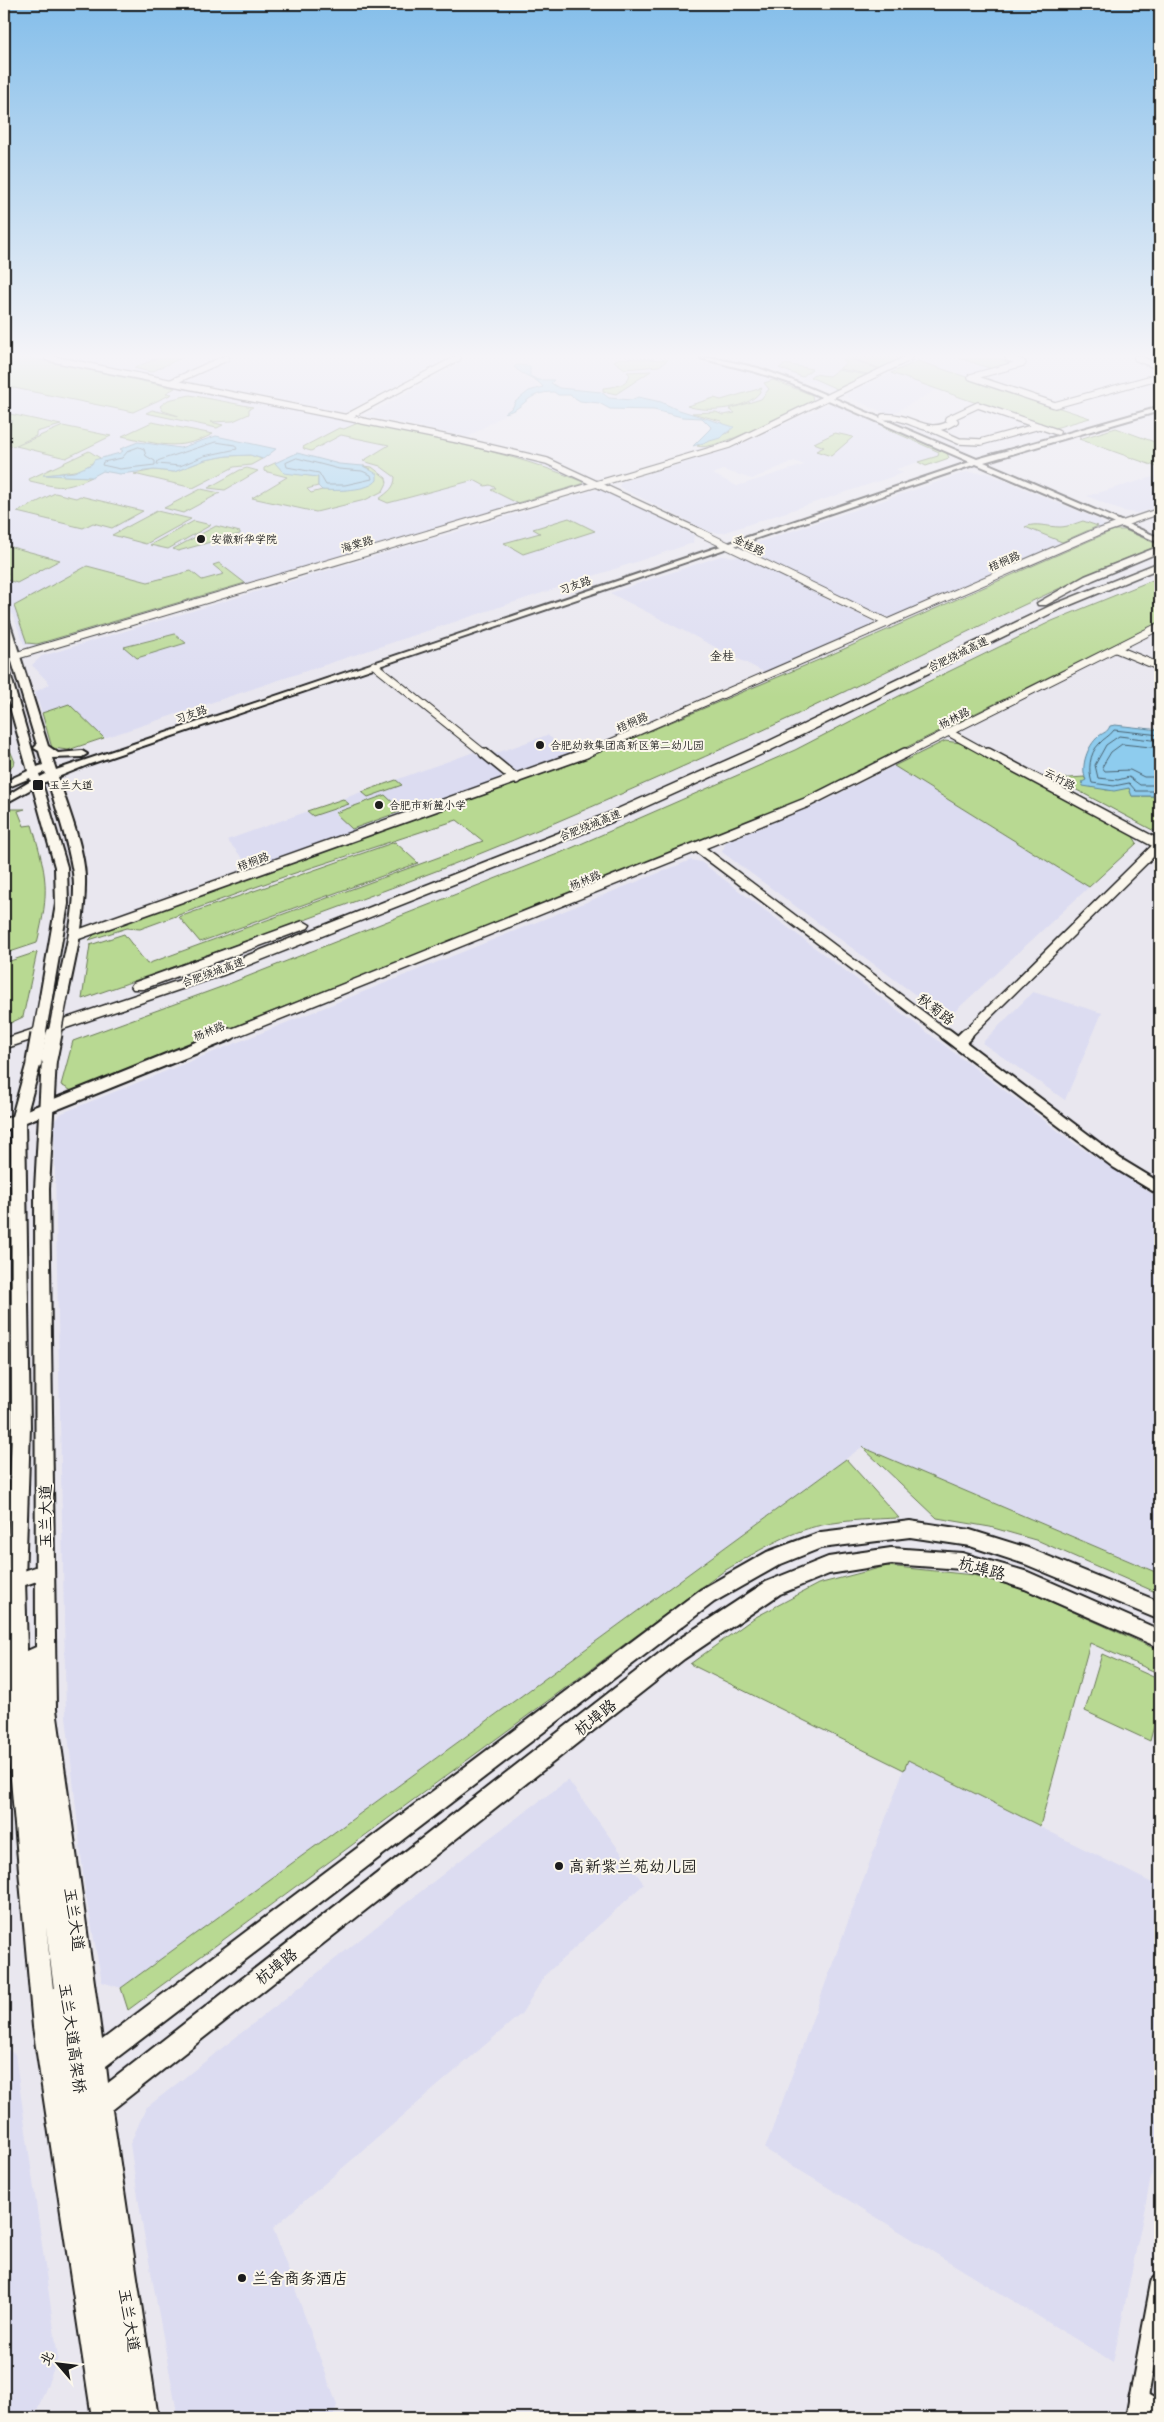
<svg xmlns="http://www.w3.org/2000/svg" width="1164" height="2422" font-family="'Comic Neue','LXGW WenKai TC',sans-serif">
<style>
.built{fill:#dcdcf1;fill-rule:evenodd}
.green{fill:#b8d992;stroke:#6a7a57}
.water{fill:#8eccee;stroke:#60869a}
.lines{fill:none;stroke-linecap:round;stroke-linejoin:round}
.shore{stroke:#4a6270;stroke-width:1}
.minor-far5-casing{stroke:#1c1c1c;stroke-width:8}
.minor-far4-casing{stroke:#1c1c1c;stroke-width:9}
.minor-far3-casing{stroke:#1c1c1c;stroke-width:12}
.minor-far2-casing{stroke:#1c1c1c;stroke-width:15}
.minor-far1-casing{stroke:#1c1c1c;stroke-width:18}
.minor-casing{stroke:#1c1c1c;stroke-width:22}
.major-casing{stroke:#1c1c1c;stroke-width:4}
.highway-casing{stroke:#1c1c1c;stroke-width:3}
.minor-far5{stroke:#fbf7ec;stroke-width:5.5}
.minor-far4{stroke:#fbf7ec;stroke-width:7}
.minor-far3{stroke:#fbf7ec;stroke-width:9}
.minor-far2{stroke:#fbf7ec;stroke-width:11}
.minor-far1{stroke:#fbf7ec;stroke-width:14}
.minor{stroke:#fbf7ec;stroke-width:18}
.major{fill:#fbf7ec;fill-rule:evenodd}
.highway{fill:#fbf7ec;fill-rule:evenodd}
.major-bridge-far1-casing{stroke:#1c1c1c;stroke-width:15;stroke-linecap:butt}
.major-bridge-casing{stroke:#1c1c1c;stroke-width:19;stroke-linecap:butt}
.major-bridge-far1{stroke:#fbf7ec;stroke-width:12}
.major-bridge{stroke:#fbf7ec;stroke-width:15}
.poi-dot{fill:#1c1c1c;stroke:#fbf7ec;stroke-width:2}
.labels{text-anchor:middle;stroke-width:4;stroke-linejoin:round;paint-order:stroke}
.far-poi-label{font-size:11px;fill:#1c1c1c;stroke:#fbf7ec;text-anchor:start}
.far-street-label{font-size:11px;fill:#1c1c1c;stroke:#fbf7ec}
.far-neighbourhood-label{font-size:12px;fill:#1c1c1c;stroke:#fbf7ec}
.street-label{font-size:14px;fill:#1c1c1c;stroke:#fbf7ec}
.near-street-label{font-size:16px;fill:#1c1c1c;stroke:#fbf7ec}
.near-poi-label{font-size:16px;fill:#1c1c1c;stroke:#fbf7ec;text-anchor:start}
</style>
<rect width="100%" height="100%" fill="#e9e7ef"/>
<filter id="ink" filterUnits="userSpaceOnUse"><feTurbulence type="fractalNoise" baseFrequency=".02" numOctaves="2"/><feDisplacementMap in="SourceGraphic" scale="10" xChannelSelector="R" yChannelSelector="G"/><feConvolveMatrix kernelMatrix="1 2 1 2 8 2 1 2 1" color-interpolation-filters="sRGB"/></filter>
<g filter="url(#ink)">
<g class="built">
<path d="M4 358H36L455 442 542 464 585 481 584 484 36 646 24 644 4 593Z"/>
<path d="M69 358H217L172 379Z"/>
<path d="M234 358H446L347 412H341L189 382 188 379Z"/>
<path d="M470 358H681L755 373 812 395 813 401 725 442 703 449 697 446 721 421 676 409 661 402 638 397 631 400 609 398 605 394 559 388 552 385 550 380 533 379 530 376V367L528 365H517L514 367 516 369 543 388 534 390 516 400 513 407 506 411 507 413 468 437 365 416Z"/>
<path d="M731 358H851L881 369 836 391 780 371Z"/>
<path d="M923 358H1000L1017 364 966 377 918 361Z"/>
<path d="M891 373 938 389 890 415 847 397 846 394Z"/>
<path d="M830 403 939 452V456L896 469 903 473 723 533 710 532 619 487 621 482 731 449ZM794 461 804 465 737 486 713 474 723 470 752 479Z"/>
<path d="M967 472 987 473 1099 520 1105 526 894 617 882 616 751 553 754 544Z"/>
<path d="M1160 475V507L1137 513 1122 511 1087 496Z"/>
<path d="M595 490H604L694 535 693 543 104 738 69 705 42 713 35 692 50 684 32 665 42 656Z"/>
<path d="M721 556 741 557 872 621 871 626 764 672 610 593Z"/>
<path d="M547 735 574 754 525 773 513 771 494 754Z"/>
<path d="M474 752 502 775 500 781 252 869 227 840Z"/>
<path d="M894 766 1089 887 952 1014 940 1013 722 852 726 842 817 805Z"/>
<path d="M691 860 701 862 1078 1146 1160 1199V1574L862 1447 121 1988 102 1982 85 1891 66 1716 54 1121 62 1113Z"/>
<path d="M1033 992 1102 1013 1065 1100 982 1043Z"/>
<path d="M907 1760 1160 1887V2134L1113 2362 765 2149Z"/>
<path d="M568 1780 644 1884 545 1975 522 2013 273 2228 337 2405 333 2418H178L142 2223 130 2144 146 2108 476 1848Z"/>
<path d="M4 2048 15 2054 58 2358 34 2418H4Z"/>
</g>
<g class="green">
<path d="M4 358H31L175 388 166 393 172 394 133 412 4 386 6 376Z"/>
<path d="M157 358H181L151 372 134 368Z"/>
<path d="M619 358 668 360 659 366 625 369 614 361Z"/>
<path d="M845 358H848L879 369 868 374 839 369 847 362 842 361Z"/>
<path d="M851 358H904L881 369Z"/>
<path d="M959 358H999L1010 364 992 369Z"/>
<path d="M918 361 1090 418 1051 429 891 373Z"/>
<path d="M786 364 812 369 802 377 779 368Z"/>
<path d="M837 370 868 375 837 389 810 377 814 374 829 376Z"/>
<path d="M651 371 616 394 603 391V388C613 387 626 386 630 375L627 372Z"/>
<path d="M773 380 812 395 813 401C794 410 713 453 697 446L730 432 721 421 692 413 716 412 723 415 735 413 729 409 761 399 769 389 764 383Z"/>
<path d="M762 388C753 410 706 413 687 406L714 398 721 400Z"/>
<path d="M190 395 253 407 249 409V414L233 421 211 422 223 425 217 428 146 413 152 410 179 416 163 411 160 406 168 400Z"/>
<path d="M10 414 61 425 36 432V436L14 446 4 444V425L13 421 4 419Z"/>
<path d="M152 422 213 434C177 452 159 444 122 436Z"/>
<path d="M358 423C436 439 509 451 583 482L582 484 517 503 491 490 496 488 490 485 485 486 474 480 388 503 379 499C388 492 395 488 395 477L380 466 363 461 389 445 341 435 311 451 304 449 303 447 339 428 344 429Z"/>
<path d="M63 426 111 436 66 458 16 446Z"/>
<path d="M883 427H886L947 453 949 458 926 466 918 462 938 456 939 452Z"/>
<path d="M1116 428 1160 444V468L1079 439Z"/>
<path d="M835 433 853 437 831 456 816 451 824 447 814 443Z"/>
<path d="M89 451 100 458 81 470 48 475 92 477C64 490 60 488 30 481L29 479Z"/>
<path d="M250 455 262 459 251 465 234 467 193 488 134 474 154 470 174 472 205 460 227 456Z"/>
<path d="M275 463 297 474 318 477V486L307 489 311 493 322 490H346L371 469 363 466 372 467 386 478 387 483 383 491 365 500 316 512 252 498 287 477 264 471V468Z"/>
<path d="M247 468 258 471 225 490 208 488 240 470Z"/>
<path d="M201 489 220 493 183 513 164 508Z"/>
<path d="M55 493 76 498 80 496 143 511 112 528 93 523 83 528 17 512Z"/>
<path d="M157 511 191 519 146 544 112 535Z"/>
<path d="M569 518 595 531 523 554 504 543 540 533 533 529Z"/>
<path d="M194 521 211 525 168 549 150 545Z"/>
<path d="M1083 521 1098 526 1062 542 1025 527C1036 522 1047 527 1060 527 1068 527 1076 523 1083 521Z"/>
<path d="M216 526 240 532V534L178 551 173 549Z"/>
<path d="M1114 530H1125L1159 545C1017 603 883 676 744 739 642 785 540 831 436 871 318 916 200 958 82 999L90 945 124 934 147 964 483 841 457 820 286 876 140 929 127 928 89 940 97 932 581 760 828 656Z"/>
<path d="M4 545 60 560 17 583 4 579V576L8 573 4 572Z"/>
<path d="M219 563 245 583 37 644 27 643 14 606 87 566 148 582 191 571 202 580 224 574 213 565Z"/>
<path d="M1160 577V622L800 800 588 886 72 1091 61 1085 73 1041 221 987 560 853 795 750 903 694 1052 621Z"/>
<path d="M175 634 186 643 137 658 124 647Z"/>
<path d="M69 704 104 738 68 750 52 748 42 713Z"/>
<path d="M4 741H6L15 762 4 776Z"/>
<path d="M945 741 961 743 1132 835 1137 843 1089 887 894 766Z"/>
<path d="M1084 777 1086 780 1106 790 1129 788 1132 796H1160V834L1056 779Z"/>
<path d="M396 780 402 785 368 797 362 792Z"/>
<path d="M385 795 402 811 352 829 335 813Z"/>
<path d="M343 799 349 804 313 816 307 811Z"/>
<path d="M9 809H25L18 811 24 826 32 825C47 876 50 890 37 943L4 954V812Z"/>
<path d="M395 842 418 863 200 942 179 917Z"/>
<path d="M37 952 23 1017 4 1026V963Z"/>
<path d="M862 1447 1160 1574V1594L1039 1541 990 1527 937 1518Z"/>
<path d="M846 1459 899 1518C873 1519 847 1520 822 1525 787 1532 755 1553 724 1571L128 2010 121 1988Z"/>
<path d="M887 1566 973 1575 1022 1589 1160 1651V1674L1090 1643 1040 1826 908 1760 904 1770 690 1664 754 1618 818 1584Z"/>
<path d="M1102 1654 1160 1680V1703L1150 1741 1085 1711Z"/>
</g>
<g class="water">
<path d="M517 365 530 366V376L538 380H554L551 383 559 388 601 392 609 398 631 400 638 397 661 402 676 409 734 427 720 438 693 446 710 429 711 427 702 418 682 417 654 410 610 409 599 403 580 401 570 395H558L554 392C525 392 527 408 505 413L513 407 515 402 529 391 543 387C537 378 521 375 514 367Z"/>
<path d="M216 436 276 449 263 459 250 455 227 456 205 460 174 472 154 470 120 474 103 471 92 477 43 475 74 472 92 464 94 460 120 453 123 451 120 449 138 442 180 448Z"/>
<path d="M297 453 339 464 363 466 377 474V480C370 491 335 491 322 490L318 486V477L284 473 275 463Z"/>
<path d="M1115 725 1160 730V796H1132L1129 788 1114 791 1083 786 1082 782 1086 780C1080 767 1087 746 1099 736 1104 732 1107 733 1110 726Z"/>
</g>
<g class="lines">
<g class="shore">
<path d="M216 442 235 445 237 449 204 456 180 466 157 464 158 461Z"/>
<path d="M139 447 144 449 146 456 155 461V465L120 469 102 465 103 462 122 458 128 451Z"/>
<path d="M297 458 339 469 362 471 371 475 372 479 345 485H326L319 473 287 467 286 463Z"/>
<path d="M1160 735 1114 730C1110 736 1104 738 1099 744 1089 754 1088 770 1092 783L1114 786 1129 783 1136 791H1160"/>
<path d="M1160 741 1119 736 1106 745 1095 765 1098 778 1118 780 1129 777 1140 785H1160"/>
<path d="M1160 748 1122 744 1111 752 1102 767 1105 771 1130 770 1144 777H1160"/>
</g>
<g class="minor-far5-casing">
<g id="minor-far5">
<path d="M48 358 458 440 547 461 702 533"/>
<path d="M1008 358 1023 363 971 377 1055 405 1160 376"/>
<path d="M1137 358 1160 367"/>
<path d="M172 382 226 358"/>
<path d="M347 417 458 358"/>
<path d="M883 417C913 414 925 440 955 421L948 419 978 405 1057 432"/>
<path d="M932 429 959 441 981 442 1039 426"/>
<path d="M430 533 729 445 909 358"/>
<path d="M1095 533 1160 511"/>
</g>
</g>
<g class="minor-far4-casing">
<g id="minor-far4">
<path d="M699 532 888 623"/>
<path d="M1116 649 1160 667"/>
<path d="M15 656 435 532"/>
<path d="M374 665 486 755"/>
<path d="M950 733 990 755"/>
<path d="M583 755 1097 532"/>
<path d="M903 755 1160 626"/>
</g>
</g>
<g class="minor-far3-casing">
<g id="minor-far3">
<path d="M484 753 516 779"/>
<path d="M988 753 1160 845"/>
<path d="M697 847 948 1036"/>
<path d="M74 936 586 753"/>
<path d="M226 1036 808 802 905 753"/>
<path d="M965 1036 1159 845"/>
</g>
</g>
<g class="minor-far2-casing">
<g id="minor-far2">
<path d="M946 1034 1117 1163 1160 1189"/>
<path d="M958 1043 967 1034"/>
<path d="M4 1125 230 1034"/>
</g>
</g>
<g class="minor-far1-casing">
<path id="minor-far1" d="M4 1585 45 1571"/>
</g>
<g class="minor-casing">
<g id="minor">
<path d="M1138 2399 1160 2412"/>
<path d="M1135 2418 1160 2284"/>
</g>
</g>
<g class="major-casing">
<g id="major">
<path d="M700 358H714L758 368 791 380 977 459 1160 407V411L984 462 1160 538V543L976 464 90 764 58 777C67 806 84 847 85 877 86 916 76 955 68 994L62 998 56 994C63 959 78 908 73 873 68 842 57 811 48 781L42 783 67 867 68 904 52 997 51 1000H41L40 997 56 904 55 867 33 788 4 804V797L31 781 30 778 4 789V782L28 771 4 686V667L9 670 37 767 43 765 39 751 34 748 37 745 4 635V618L9 621 48 746 58 753 82 751 87 754 82 757 52 758 56 770 970 462 787 382 756 372ZM45 772 46 774 40 777 39 774Z"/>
<path d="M1155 358H1160V361Z"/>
<path d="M49 1055 56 1059 49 1189 56 1709 102 2040 700 1590 767 1552 821 1532 910 1521 970 1530 1028 1548 1160 1602V1620L1025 1564 970 1546 910 1537 821 1548 781 1564 714 1602 106 2066 108 2083 670 1645 766 1582 828 1557 891 1548 962 1553 1028 1572 1160 1630V1648L1025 1589 962 1569 891 1564 829 1574 780 1594 684 1659 112 2110 158 2418H92L33 2027 8 1746 7 1580 12 1427 11 1120 27 1062 29 1059H39L41 1062 25 1120 30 1427 25 1580 27 1651 36 1647 35 1189 42 1059ZM46 1927 54 1989H53Z"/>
</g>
</g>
<g class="highway-casing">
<g id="highway">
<path d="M1160 546V552L1093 580 1046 605H1038L1037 603 1085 576Z"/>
<path d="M1160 562V568L1058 610 769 751 614 821 223 975 4 1049V1039L213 969 604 815 761 745 1050 606Z"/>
<path d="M303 921 310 925 308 928 143 989H133L131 986 133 983Z"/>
</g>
</g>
<use href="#minor-far5" class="minor-far5"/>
<use href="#minor-far4" class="minor-far4"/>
<use href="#minor-far3" class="minor-far3"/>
<use href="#minor-far2" class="minor-far2"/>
<use href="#minor-far1" class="minor-far1"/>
<use href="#minor" class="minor"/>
<use href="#major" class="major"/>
<use href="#highway" class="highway"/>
<g class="major-bridge-far1-casing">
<g id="major-bridge-far1">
<path d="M39 1036 46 997"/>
<path d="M54 1036 62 994"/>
</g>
</g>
<g class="major-bridge-casing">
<g id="major-bridge">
<path d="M49 1059 54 1034"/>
<path d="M34 1062 39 1034"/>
</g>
</g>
<use href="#major-bridge-far1" class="major-bridge-far1"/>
<use href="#major-bridge" class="major-bridge"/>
</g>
</g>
<linearGradient id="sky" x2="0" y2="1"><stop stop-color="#84beea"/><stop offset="0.51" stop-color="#f5f4f8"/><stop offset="1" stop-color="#f5f4f8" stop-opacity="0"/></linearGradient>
<rect width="1164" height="698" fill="url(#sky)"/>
<g class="poi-dot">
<circle cx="201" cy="539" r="5"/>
<circle cx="540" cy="745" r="5"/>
<rect x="32" y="779" width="12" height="12" rx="2.5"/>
<circle cx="379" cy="805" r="5"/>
<circle cx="559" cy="1866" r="5"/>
<circle cx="242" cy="2278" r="5"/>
</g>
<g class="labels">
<g class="far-poi-label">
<text x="211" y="543">安徽新华学院</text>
<text x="550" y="749">合肥幼教集团高新区第二幼儿园</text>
<text x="49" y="789">玉兰大道</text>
<text x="389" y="809">合肥市新麓小学</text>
</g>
<g class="far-street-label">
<text transform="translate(357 544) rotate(-16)" y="4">海棠路</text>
<text transform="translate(749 545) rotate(26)" y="4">金桂路</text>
<text transform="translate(1004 561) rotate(-23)" y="4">梧桐路</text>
<text transform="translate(575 585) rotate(-19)" y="4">习友路</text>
<text transform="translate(958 654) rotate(-26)" y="4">合肥绕城高速</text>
<text transform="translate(191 714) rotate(-19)" y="4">习友路</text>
<text transform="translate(954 718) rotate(-27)" y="4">杨林路</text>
<text transform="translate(632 722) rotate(-23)" y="4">梧桐路</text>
<text transform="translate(1060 779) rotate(28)" y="4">云竹路</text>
<text transform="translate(590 825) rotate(-22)" y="4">合肥绕城高速</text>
<text transform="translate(253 861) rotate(-20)" y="4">梧桐路</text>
<text transform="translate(585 880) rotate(-22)" y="4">杨林路</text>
<text transform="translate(213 972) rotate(-20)" y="4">合肥绕城高速</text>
<text transform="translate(209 1031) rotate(-22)" y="4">杨林路</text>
</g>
<g class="far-neighbourhood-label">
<text x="722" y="660">金桂</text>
</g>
<g class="street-label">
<text transform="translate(936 1009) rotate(37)" y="5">秋菊路</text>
</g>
<g class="near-street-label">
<text transform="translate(45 1516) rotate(-90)" y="6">玉兰大道</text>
<text transform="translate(982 1568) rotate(15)" y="6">杭埠路</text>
<text transform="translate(595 1717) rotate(-38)" y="6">杭埠路</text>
<text transform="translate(75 1919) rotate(82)" y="6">玉兰大道</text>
<text transform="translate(276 1966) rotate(-38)" y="6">杭埠路</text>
<text transform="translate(73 2038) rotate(82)" y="6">玉兰大道高架桥</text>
<text transform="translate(130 2320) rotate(81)" y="6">玉兰大道</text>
</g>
<g class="near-poi-label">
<text x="569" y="1872">高新紫兰苑幼儿园</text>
<text x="252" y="2284">兰舍商务酒店</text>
</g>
</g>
<rect width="1164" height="2422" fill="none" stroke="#fbf7ec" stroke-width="20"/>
<rect x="10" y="10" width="1144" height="2402" fill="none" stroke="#1c1c1c" stroke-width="2" filter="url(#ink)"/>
<g transform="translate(58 2364) rotate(298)" stroke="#fbf7ec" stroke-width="4" paint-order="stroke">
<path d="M0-4L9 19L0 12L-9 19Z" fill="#1c1c1c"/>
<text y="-8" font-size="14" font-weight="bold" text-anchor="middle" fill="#1c1c1c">北</text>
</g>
</svg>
